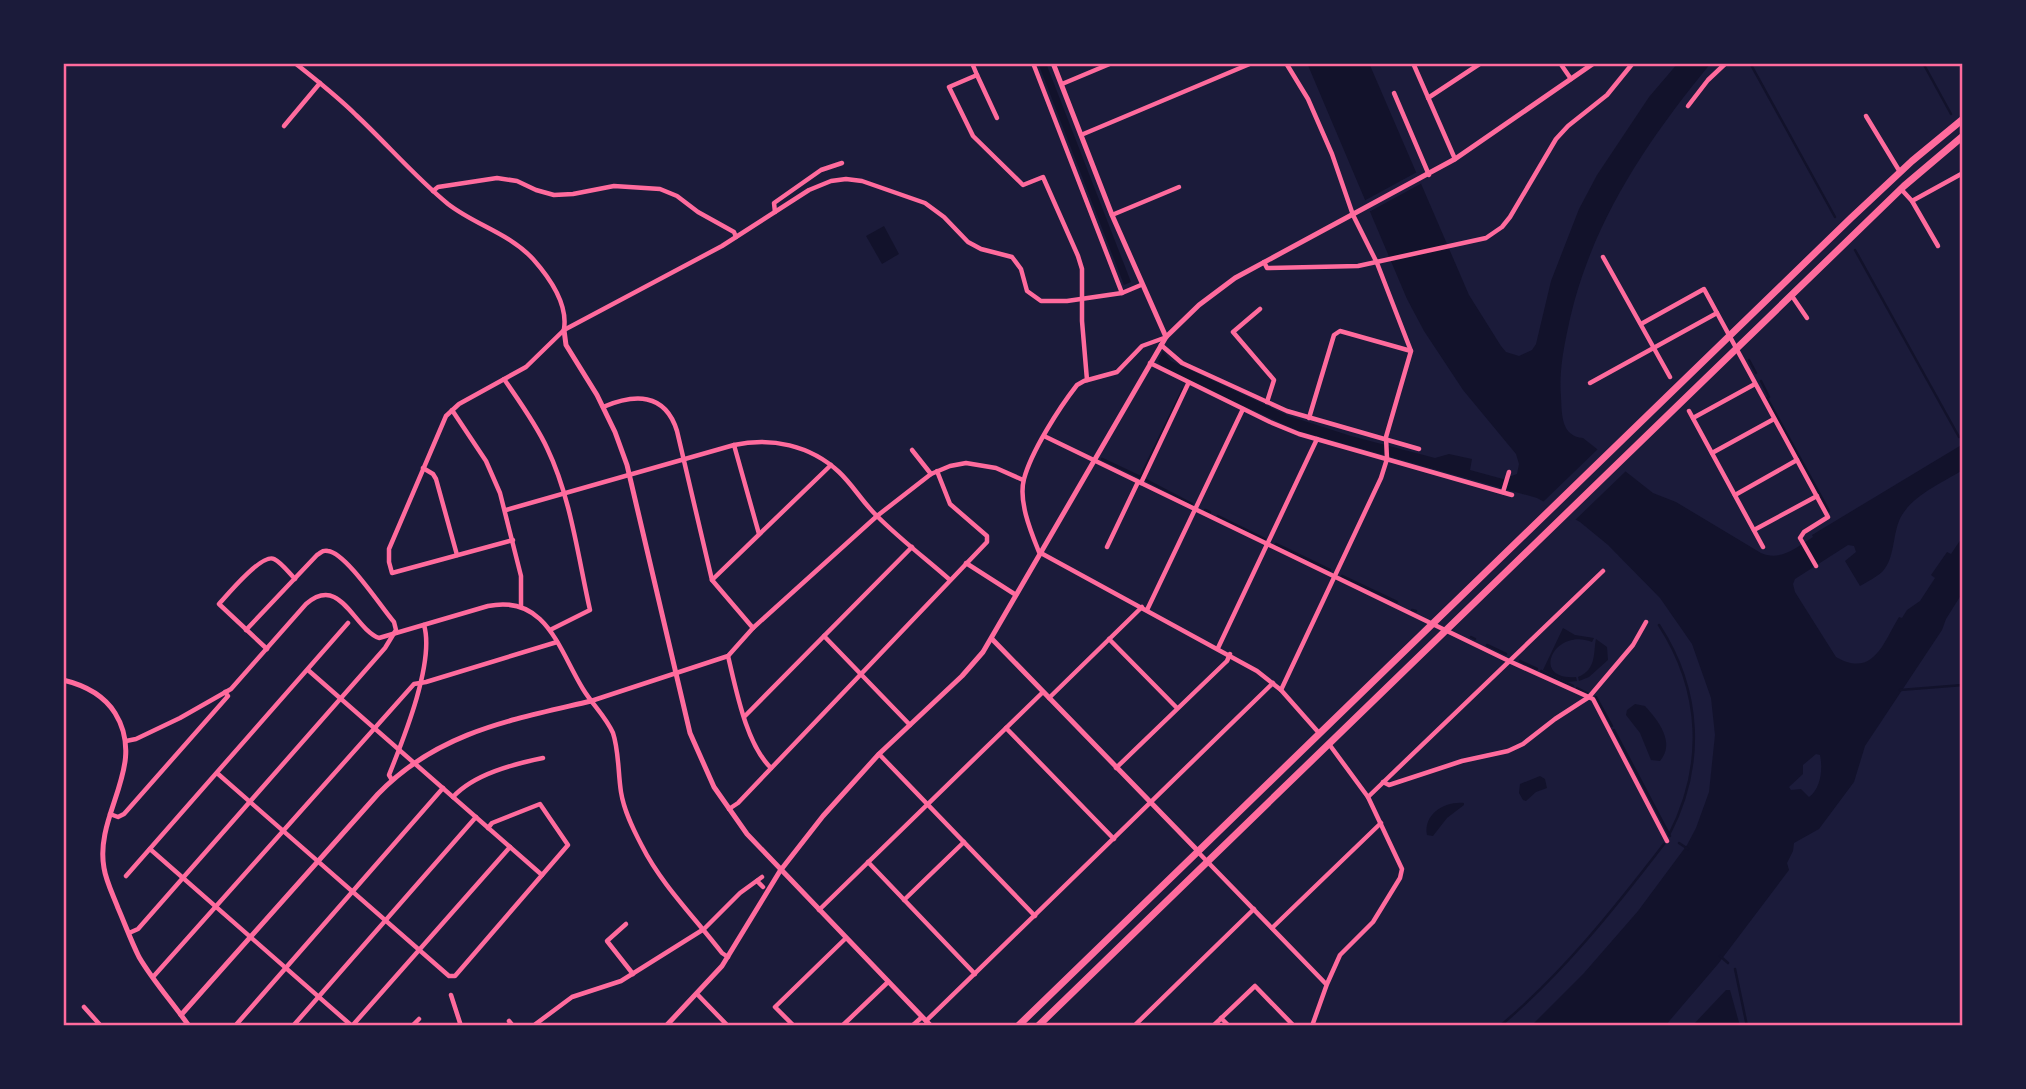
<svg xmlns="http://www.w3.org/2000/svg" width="2026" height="1089" font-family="'Nunito Sans',sans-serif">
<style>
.water{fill:#12122b;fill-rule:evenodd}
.pier{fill:#1b1b3a}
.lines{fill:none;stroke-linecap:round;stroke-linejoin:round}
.stream{stroke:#12122b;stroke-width:2.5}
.minor{stroke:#ff6b9d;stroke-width:4.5}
.tertiary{stroke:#ff6b9d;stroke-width:5}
.primary{stroke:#ff6b9d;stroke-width:7}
.neatline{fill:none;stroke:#ff6b9d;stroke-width:2.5}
</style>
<rect width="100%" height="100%" fill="#1b1b3a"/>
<g class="water">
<path d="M1038 63H1046L1131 282 1124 285Z"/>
<path d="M1307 63H1369L1469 295 1501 346 1506 352 1519 356 1532 350 1536 344 1551 281 1579 209 1597 175 1649 97 1678 63H1711C1646 142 1589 226 1568 328 1563 351 1559 374 1561 397 1562 415 1561 436 1583 438L1653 493 1676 502 1761 553C1780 562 1797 547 1813 537L1812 535 1963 444V470C1943 482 1914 495 1902 515 1892 531 1896 556 1883 571 1877 577 1867 582 1860 586L1845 561 1856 552 1854 546 1848 545 1795 579 1793 584 1795 592 1836 657C1874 679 1884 641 1899 617L1902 618 1907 610 1920 601 1935 578 1931 575 1947 552 1951 554 1963 536V592L1946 619 1942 630 1865 746 1854 782 1819 829 1794 843 1793 851 1787 863 1789 870 1718 964 1665 1026H1531L1584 973 1638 911 1687 845 1696 828 1709 792 1715 735 1711 698 1692 644 1660 598 1608 545 1580 522 1537 498 1299 431 1164 370 1158 361 1163 351 1171 361 1289 416 1351 436 1435 458 1449 454 1472 459 1470 470 1503 479 1517 474 1519 464 1516 454 1463 390 1424 331 1407 299ZM1816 754 1820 755C1823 769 1821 788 1809 797L1801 789 1791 790 1789 787 1803 774V765Z"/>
<path d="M884 226 899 254 882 264 866 236Z"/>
<path d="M1563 628 1575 635 1594 638 1592 642C1553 627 1530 681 1576 677L1577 681 1568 682 1543 670Z"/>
<path d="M1596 639 1607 647 1608 660 1589 677 1579 681 1578 677C1597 669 1593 653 1596 639Z"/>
<path d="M1635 704 1645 706C1658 720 1676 743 1660 761L1651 760 1640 733 1626 715 1627 710Z"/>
<path d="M1540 776 1545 779 1547 788 1536 792 1526 801 1523 800 1519 793 1520 784Z"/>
<path d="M1464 803V805L1447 818 1433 836 1427 835C1423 814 1445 801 1464 803Z"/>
<path d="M1726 990H1730L1740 1026H1692Z"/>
</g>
<g class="pier">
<path d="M1419 171 1424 182 1367 213 1362 202Z"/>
<path d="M1600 447 1628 469 1573 522 1541 504Z"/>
</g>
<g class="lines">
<g class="stream">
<path d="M1750 63 1835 217"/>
<path d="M1923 63 1951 114"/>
<path d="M1855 250 1959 437"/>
<path d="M1749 360 1756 373"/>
<path d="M1761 381 1769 397 1767 398 1829 511"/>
<path d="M1102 459 1140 477"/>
<path d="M1140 478 1183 389"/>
<path d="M1146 480 1192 504"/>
<path d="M1205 510 1210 512"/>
<path d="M1218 516 1265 539"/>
<path d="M1276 544 1330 570"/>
<path d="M1342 576 1397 602"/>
<path d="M1412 610 1416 611"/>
<path d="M1659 625C1702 691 1705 766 1669 835"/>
<path d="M1471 637 1475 639"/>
<path d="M1487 645 1506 654"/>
<path d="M1520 661 1537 669"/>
<path d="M1541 671 1573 686"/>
<path d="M1577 688 1587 693"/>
<path d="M1900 690 1963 685"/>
<path d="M1596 697 1612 726"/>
<path d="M1614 730 1670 836"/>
<path d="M1679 843 1688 849"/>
<path d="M1720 956 1728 963"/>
<path d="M1735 969 1747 1026"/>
<path d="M1521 1025V1026"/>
<path d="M1500 1026C1563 973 1614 909 1664 844"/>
</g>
<g class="minor">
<path d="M295 63C316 80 337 96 356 115 387 144 415 177 448 204 475 225 509 233 533 259 549 277 568 304 564 329"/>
<path d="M972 63 977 75 949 87 973 136 1023 185 1043 177 1078 256 1082 269V321L1087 380"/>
<path d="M1033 63 1122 293"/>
<path d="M1413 63 1455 159"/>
<path d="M1560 63 1571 79"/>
<path d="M977 75 997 118"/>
<path d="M1062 84 1112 63"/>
<path d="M1394 93 1429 175"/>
<path d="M1428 98 1481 63"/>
<path d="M1688 106 1708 80 1726 63"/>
<path d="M1866 116 1900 172"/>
<path d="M284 126 320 83"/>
<path d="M1081 135 1252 63"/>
<path d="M1901 189 1912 201 1938 246"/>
<path d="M433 191 438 187 497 178 517 181 536 190 554 195 573 194 614 186 660 189 677 196 698 212 734 232 736 237"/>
<path d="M1912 201 1963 173"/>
<path d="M775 212 774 203 821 170 842 163"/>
<path d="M1112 215 1179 187"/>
<path d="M1603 257 1670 377"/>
<path d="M1264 262 1267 268 1358 266 1486 238 1502 227 1510 217 1556 139 1568 126 1607 95 1633 63"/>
<path d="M1792 296 1807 318"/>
<path d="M1260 309 1233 332 1274 380 1267 402"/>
<path d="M1641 324 1704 289 1828 517 1804 532 1800 538 1816 566"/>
<path d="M1164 338 1142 346 1117 372 1084 381 1077 385C1059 408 1031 452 1024 479 1018 501 1031 532 1039 552L1257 671 1281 690 1319 733"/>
<path d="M1161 345 1182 363 1287 411 1419 449"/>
<path d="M1150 363 1270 422 1299 434 1512 495"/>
<path d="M504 379C519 401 536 424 547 448 571 498 578 557 590 610L550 630"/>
<path d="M1590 383 1717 313"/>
<path d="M603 407C634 394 665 392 677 431L712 580 753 628"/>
<path d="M452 410 486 461 500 493 521 576V607"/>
<path d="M1689 411 1763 547"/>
<path d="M1309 418 1334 335 1340 331 1411 351"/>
<path d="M1693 418 1755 384"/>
<path d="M1044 436 1509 661 1593 699 1667 841"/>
<path d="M734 445 759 534"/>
<path d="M912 450 931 474"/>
<path d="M1712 453 1774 419"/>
<path d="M423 468 433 474 436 479 457 555"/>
<path d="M1141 483 1188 384"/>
<path d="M1503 492 1509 472"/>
<path d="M1735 495 1797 460"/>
<path d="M506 510 734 445C771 437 810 445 839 472 853 485 863 503 877 516 900 539 926 559 950 580"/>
<path d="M1754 530 1817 496"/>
<path d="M513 540 392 573 389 562V549L446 416 459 404 526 367 564 330 722 246 809 190 831 181 846 179 862 181 925 203 944 217 968 242 981 249 1012 257 1021 269 1027 291 1041 301H1067L1122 293 1141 285"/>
<path d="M1107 547 1138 482"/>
<path d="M966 563 1016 595"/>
<path d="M712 580 831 465"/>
<path d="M1147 610 1243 409"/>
<path d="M824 636 910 725"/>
<path d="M1109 639 1177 708"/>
<path d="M1218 648 1317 439"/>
<path d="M267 649 219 604C227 595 262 553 274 559 282 563 289 573 295 579"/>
<path d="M728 656C736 689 746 744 771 768"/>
<path d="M308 670 542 875"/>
<path d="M1281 690 1381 478 1387 459 1386 437 1411 351 1377 263 1353 215 1332 154 1308 99 1286 63"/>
<path d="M1049 698 1142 607"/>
<path d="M591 701 728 656 753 628 877 516 931 474 950 466 966 463 996 468 1023 480"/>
<path d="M745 716 912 547"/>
<path d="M1006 728 1114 839"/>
<path d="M126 741 136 739 180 718 231 689 306 604C341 574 353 628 379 638L488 606C546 594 559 650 583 689 592 704 606 717 613 733 619 751 618 773 621 792 624 811 633 829 642 846 661 884 696 919 722 953L728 957"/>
<path d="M879 754 1035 916"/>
<path d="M1116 768 1227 661 1230 654"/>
<path d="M217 773 449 976H455L568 845 540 804 492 823 488 828"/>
<path d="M392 780 389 775C403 740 435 662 424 625"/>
<path d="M1383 782 1389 785 1462 761 1508 751 1523 744 1555 719 1589 697 1633 645 1646 622"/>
<path d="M453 797C474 774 514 764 543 758"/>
<path d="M1368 797 1603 571"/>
<path d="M729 809 738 803 987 542V536L950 504 937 471"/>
<path d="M110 814 118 817 124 814 228 696 225 692"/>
<path d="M150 849 352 1026"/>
<path d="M1198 852 1326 984"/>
<path d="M868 862 975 974"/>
<path d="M126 876 348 623"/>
<path d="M757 881 763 887"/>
<path d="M904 900 964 842"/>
<path d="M819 910 1043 692"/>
<path d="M626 924 607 941 633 974"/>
<path d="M1272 928 1381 823"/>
<path d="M129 933 138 929 385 648 396 630 394 622C381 607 346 553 328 551 322 550 322 552 317 555L246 630"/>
<path d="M153 977 414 684 426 682 557 642"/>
<path d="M697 994 728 1026"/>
<path d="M451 995 461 1026"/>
<path d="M84 1007 101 1026"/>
<path d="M1221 1018 1229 1026"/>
<path d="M509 1021 513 1026"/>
<path d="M926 1021 1273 683"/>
<path d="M235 1026 443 788"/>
<path d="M293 1026 476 817"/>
<path d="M352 1026 510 847"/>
<path d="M412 1026 419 1019"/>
<path d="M533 1026 572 997 621 981 704 929 740 893 762 877"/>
<path d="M794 1026 775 1007 846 938"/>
<path d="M842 1026 888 982"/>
<path d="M912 1026 922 1017"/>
<path d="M1134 1026 1254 909"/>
<path d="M1213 1026 1255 986 1294 1026"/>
<path d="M1312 1026 1327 984 1340 955 1373 922 1400 878 1402 869 1368 797 1329 744"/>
<path d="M1961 1026 1963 1024"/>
</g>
<g class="tertiary">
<path d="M1053 63 1112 215 1166 337"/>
<path d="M564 330 566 345 597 395 615 432 627 465 690 733 714 787 747 834 931 1026"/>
<path d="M992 639 1198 851"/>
<path d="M63 680C84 685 103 694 115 713 148 766 94 814 104 868 106 881 113 895 118 908 125 924 131 941 139 957 153 981 173 1003 189 1026"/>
<path d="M181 1015 378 794C438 732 511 720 591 701"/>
<path d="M666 1026 722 966 780 871 823 816 879 754 962 676 983 652 1166 337 1199 305 1235 278 1455 159 1594 63"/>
</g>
<g class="primary">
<path d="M1018 1026 1851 218 1912 161 1963 119"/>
<path d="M1038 1026 1904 186 1963 136"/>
</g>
</g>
<rect width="2026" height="1089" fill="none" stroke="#1b1b3a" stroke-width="130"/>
<rect x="65" y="65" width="1896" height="959" class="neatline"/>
</svg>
